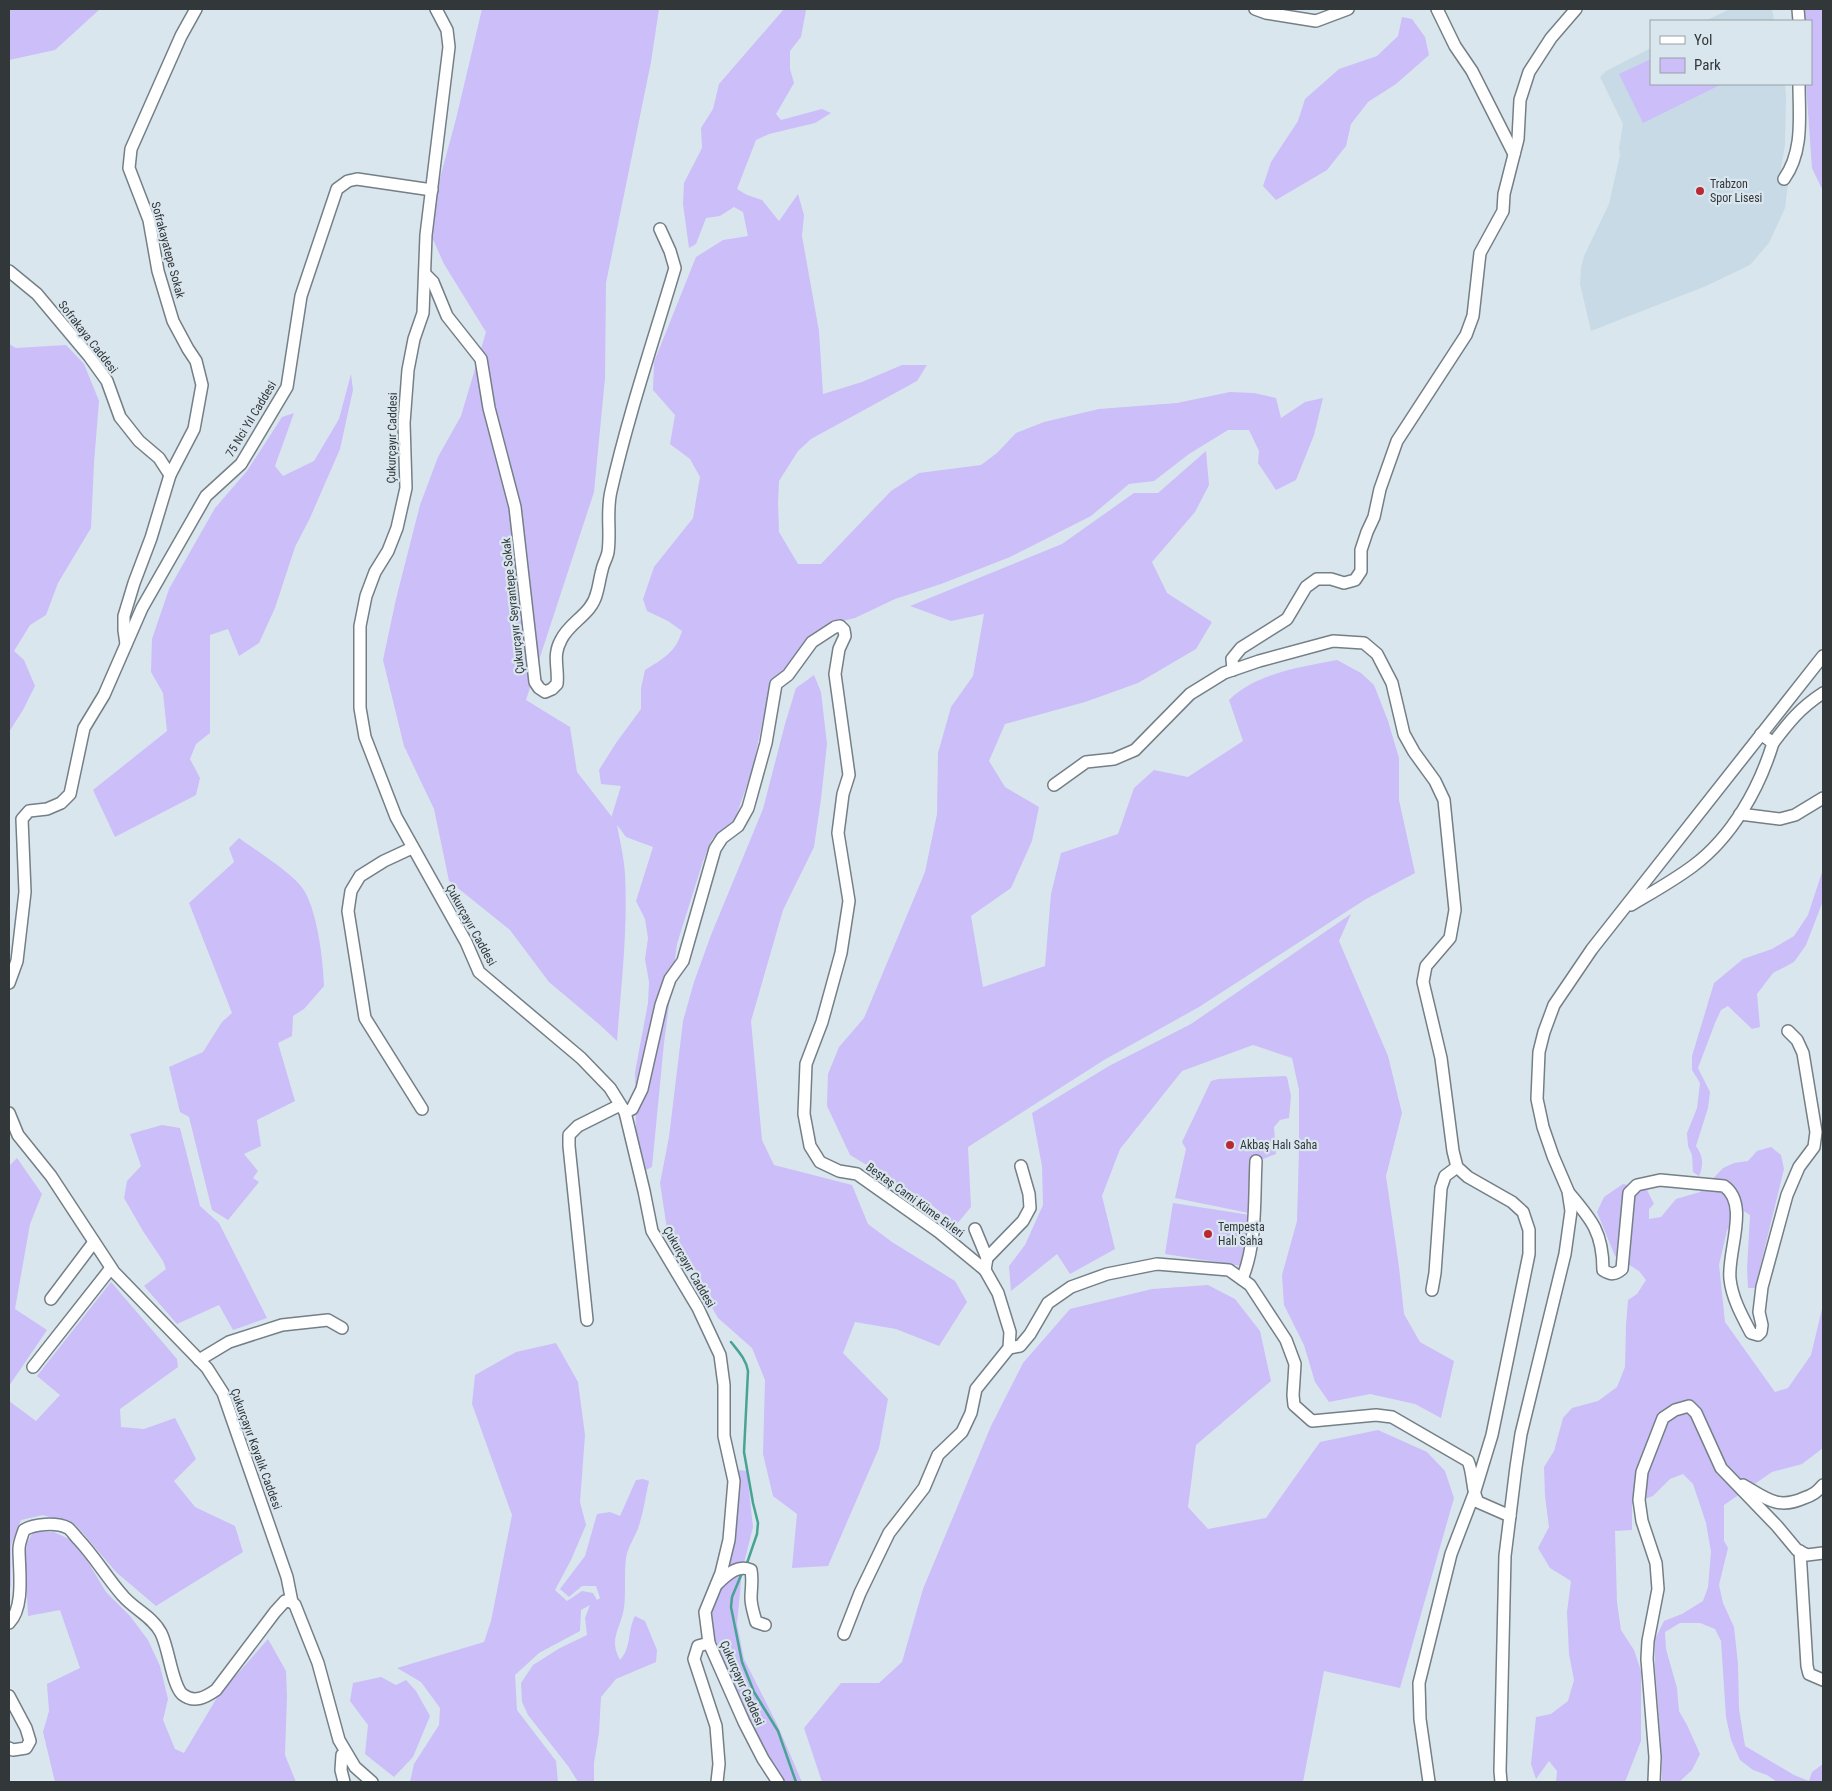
<svg xmlns="http://www.w3.org/2000/svg" width="1832" height="1791" font-family="'Roboto Condensed',sans-serif">
<style>
.built{fill:#c7dae6}
.green{fill:#cbbef9}
.lines{fill:none;stroke-linecap:round;stroke-linejoin:round}
.stream{stroke:#48a392;stroke-width:2.5}
.minor-casing{stroke:#747f86;stroke-width:14}
.minor{stroke:#fff;stroke-width:11}
.poi-dot{fill:#b92833;stroke:#dae6ee;stroke-width:2}
.labels{text-anchor:middle;stroke-width:4.5;stroke-linejoin:round;paint-order:stroke}
.poi-label{font-size:12px;fill:#32373a;stroke:#dae6ee;text-anchor:start}
.street-label{font-size:12px;fill:#32373a;stroke:#dae6ee}
</style>
<rect width="100%" height="100%" fill="#dae6ee"/>
<g class="built">
<path d="M1730 9H1772L1774 21H1705Z"/>
<path d="M1651 48V84H1785L1786 96 1785 145 1780 174 1788 184 1785 208 1769 243 1750 265 1706 286 1591 331 1580 284 1581 268 1584 256 1609 204 1620 155 1619 148 1623 124 1600 77 1606 71Z"/>
</g>
<g class="green">
<path d="M9 9H100L55 50 9 60Z"/>
<path d="M482 9H659L651 62 606 283 605 378 594 492 526 700 570 727 577 772 612 817V815L621 786 601 784 599 770 616 743 641 709V688L645 670C663 659 676 652 682 631L668 621 647 611 643 599 654 567 693 518 700 477 690 459 670 444 675 415 653 390 654 362 696 257 723 240 748 236 743 212 734 207 720 216 706 218 696 244 689 248 683 204 684 183 702 148 701 128 713 109 719 84 784 9H810L806 10 801 37 790 51V69L794 83 776 114 781 120 822 109 831 113 815 123 769 134 756 140 737 189 747 195 762 200 779 221 798 194 804 215 802 236 819 331 823 394 862 382 902 365H927L917 381 811 439 798 451 779 481 778 503 779 532 798 564H821L891 491 919 473 981 465 997 453 1016 433 1044 422 1099 409 1177 403 1230 392 1254 393 1276 398 1281 418 1305 402 1323 398 1314 435 1296 480 1276 490 1258 463 1259 451 1249 430H1228L1189 454 1154 481 1129 484 1091 516 1010 557 941 584 895 599 855 618 830 624 802 645 781 673 771 681 752 771 735 819 712 839 703 861 677 944 664 1043 652 1167 646 1170 636 1141 635 1072 648 1003 649 982 645 959 648 938 645 919 636 901 653 847 626 837 617 825C620 841 624 858 625 874 628 930 621 986 617 1041L600 1025 549 982 510 930 449 881 434 809 404 746 383 660 396 599 420 505 438 457 461 416 486 332 444 264 427 226 456 119Z"/>
<path d="M1804 9H1823V191L1812 168 1806 84H1811V21H1805Z"/>
<path d="M1402 17 1412 19 1425 37 1429 55 1396 84 1368 102 1351 124 1346 146 1327 170 1276 200 1263 186 1271 162 1298 121 1305 99 1339 69 1377 56 1398 36Z"/>
<path d="M1651 59V84H1722L1643 123 1619 74Z"/>
<path d="M9 344 16 348 66 345 84 364 99 401 94 463 91 528 58 583 46 615 30 625 14 651 24 660 35 686 23 710 9 732Z"/>
<path d="M351 374 353 390 340 449 310 518 295 547 275 608 259 643 239 656 228 629 210 635V733L196 744 190 759 200 778 196 795 115 837 93 790 167 731 163 693 151 672 152 639 169 589 215 508 247 471 282 417 294 413 275 466 283 476 314 461 339 419Z"/>
<path d="M1206 451 1209 485 1195 512 1152 562 1167 593 1212 622 1196 649 1138 683 1085 702 1005 724 989 761 1005 787 1039 807 1032 841 1011 888 971 916 983 987 1045 966 1051 894 1061 853 1118 834 1134 788 1154 770 1188 777 1243 741 1229 700C1256 673 1301 667 1337 660L1361 673 1374 685 1388 721 1399 758V800L1415 873 1366 899 1199 1007 1104 1060 968 1147 971 1207 956 1225 927 1201 850 1155 827 1106 828 1074 839 1047 864 1018 925 872 937 814 938 753 951 707 973 676 984 614 951 621 910 606 1062 544 1134 493H1158Z"/>
<path d="M814 675 821 692 827 744 821 799 814 847 783 910 751 1021 762 1140 774 1165 852 1185 868 1224 892 1242 955 1281 967 1302 939 1346 896 1329 855 1322 843 1353 888 1399 879 1448 828 1566 792 1568 797 1514 773 1496 763 1454 765 1380 752 1348 718 1318 667 1229 660 1183 669 1137 683 1021 694 982 711 935 763 809 785 724 796 688Z"/>
<path d="M239 838C255 850 296 875 305 892 318 916 323 959 324 986L304 1009 293 1016 292 1036 278 1043 295 1101 257 1120 261 1146 244 1154 258 1171 253 1178 259 1182 228 1220 212 1210 189 1117 180 1112 169 1067 203 1052 222 1022 232 1013 189 903 234 862 229 848Z"/>
<path d="M1823 869V901L1806 945 1794 962 1773 973 1757 994 1760 1027 1752 1029 1728 1006 1721 1010 1715 1023 1698 1068 1710 1092 1708 1108 1696 1146C1703 1156 1704 1164 1699 1176L1693 1172 1692 1155 1688 1146 1687 1133 1697 1108 1700 1083 1692 1070V1056L1714 983 1743 959 1772 949 1794 936 1808 915Z"/>
<path d="M1351 914 1339 941 1388 1056 1402 1113 1386 1176 1399 1267 1404 1314 1420 1342 1454 1361 1441 1418 1415 1404 1370 1394 1329 1402 1315 1382 1304 1345 1284 1305 1282 1275 1297 1221 1299 1150V1090L1292 1058 1253 1045 1182 1071 1120 1149 1102 1196 1115 1249 1070 1274 1057 1254 1011 1291 1009 1266 1025 1245 1043 1205 1042 1166 1032 1113 1109 1066 1191 1024Z"/>
<path d="M1285 1076 1287 1077 1291 1096 1289 1118 1280 1120 1274 1127 1276 1154 1263 1159 1254 1165 1249 1213 1175 1198 1186 1149 1182 1142 1211 1081 1218 1079Z"/>
<path d="M162 1125 180 1128 200 1206 219 1223 267 1318 233 1330 219 1305 177 1324 144 1286 166 1269 163 1261 143 1231 124 1198 127 1181 141 1166 130 1134Z"/>
<path d="M1771 1147 1781 1155 1784 1169 1755 1288H1748L1747 1269 1750 1215 1742 1210 1727 1230 1719 1265 1725 1322 1775 1392 1788 1388 1811 1355 1822 1309 1823 1288V1448L1802 1464 1772 1472 1724 1505V1541L1728 1548 1719 1585 1723 1603 1734 1627 1738 1664 1739 1709 1745 1746 1794 1775 1809 1781 1812 1772 1823 1764V1782H1777L1767 1775 1753 1770 1740 1760 1731 1740 1726 1717 1721 1641 1715 1629 1700 1623H1680L1665 1632 1666 1649 1677 1688 1679 1711 1687 1725 1700 1754 1692 1770 1679 1782H1662V1758L1655 1669V1639L1664 1621 1682 1614 1703 1601 1708 1587 1711 1552 1706 1523 1693 1484 1683 1474 1670 1479 1653 1496 1632 1504V1530L1615 1531 1617 1602 1621 1630 1634 1650 1641 1671V1741L1625 1782H1556L1557 1771 1549 1761 1536 1779 1531 1764 1536 1717 1551 1714 1568 1701 1574 1680 1569 1654 1567 1612 1571 1581 1550 1568 1538 1548 1549 1527 1545 1496 1544 1467 1554 1451 1563 1418 1572 1408 1598 1401 1617 1387 1625 1367 1626 1325 1628 1300 1637 1294 1646 1280 1639 1271 1615 1256 1597 1212 1604 1197 1623 1184 1647 1190 1654 1204 1649 1209V1219L1661 1217 1676 1199 1700 1192 1723 1168 1734 1163 1748 1161 1757 1151Z"/>
<path d="M17 1158 42 1194 30 1224 15 1309 47 1330 9 1386V1166Z"/>
<path d="M1173 1203 1250 1215 1242 1266 1165 1254Z"/>
<path d="M111 1282 177 1359 178 1367 120 1409 121 1427 144 1429 175 1418 196 1459 174 1481 195 1507 235 1526 243 1552 156 1606 116 1572 76 1525 43 1515 21 1520 11 1545V1585L9 1595V1401L36 1421 60 1395 37 1376Z"/>
<path d="M1208 1285 1235 1299 1260 1331 1271 1381 1196 1445 1188 1507 1208 1529 1266 1518 1320 1442 1378 1430 1427 1452 1445 1471 1454 1498 1400 1688 1324 1671 1303 1782H822L804 1728 841 1683H879L902 1662 923 1589 991 1426 1023 1363 1070 1309 1152 1289Z"/>
<path d="M556 1343 578 1382 585 1435 580 1502 586 1525 571 1560 555 1590 567 1601 582 1591 593 1593 597 1600 600 1598 596 1586H582L569 1597 560 1589 585 1556 597 1514 610 1512 620 1516 636 1480 643 1479 649 1481C646 1494 644 1509 640 1522 637 1535 628 1545 626 1558 624 1575 626 1592 624 1608 621 1628 608 1639 620 1660 632 1647 627 1631 635 1616L645 1621 657 1650 656 1662 616 1679 601 1697 599 1733 594 1763V1782H578L568 1766 528 1715 522 1702 521 1683 533 1665 560 1648 587 1635 585 1618 590 1605 581 1610 580 1631 539 1653 515 1675 517 1710 556 1761 558 1782H410L414 1764 439 1725 440 1708 421 1682 397 1668 484 1642 491 1621 512 1515 472 1404 475 1375 516 1352Z"/>
<path d="M739 1470 747 1471 753 1527 742 1571 737 1624 744 1659 777 1724 802 1782H783L752 1731 712 1639 710 1621 711 1607 737 1498Z"/>
<path d="M33 1532H54L71 1540 88 1562 106 1592 130 1616 148 1640 160 1666 168 1699 163 1720 175 1749 184 1753 218 1696 268 1639 286 1671 287 1696 285 1755 296 1782H55L43 1732 49 1711 47 1684 80 1668 60 1610 28 1616 25 1557 27 1543Z"/>
<path d="M381 1677 396 1685 406 1680 416 1691 430 1716 413 1757 394 1777 365 1754 368 1725 350 1701 353 1683Z"/>
</g>
<g class="lines">
<g class="stream">
<path d="M731 1342C738 1351 746 1359 748 1371L744 1452 753 1503 758 1523 757 1534 746 1566"/>
<path d="M742 1573 732 1597 731 1607 742 1662 754 1692 778 1731 796 1782"/>
</g>
<g class="minor-casing">
<g id="minor">
<path d="M436 9 447 30 449 47 426 235 423 313 414 339 408 370 404 423 406 488 397 528 388 551 375 572 366 596 360 626V708L365 737 396 817 466 942 479 972 581 1058 610 1088 625 1112 644 1191 652 1231 698 1308 720 1355 724 1385V1436L734 1481 729 1540 721 1573 705 1612 709 1643 744 1722 763 1759 778 1782"/>
<path d="M1255 9 1266 13 1316 21 1348 9"/>
<path d="M1437 9 1455 46 1472 71 1514 154"/>
<path d="M1798 9 1799 21"/>
<path d="M1784 179C1804 151 1799 116 1799 84"/>
<path d="M9 271 37 294 89 356 107 381 120 417 139 441 159 458 170 475"/>
<path d="M426 275 433 282 447 316 481 359 489 408 515 507 535 682 539 688 545 692 552 689 557 684C559 668 552 656 561 640 570 621 592 615 597 592 599 585 600 577 602 570 603 564 607 558 608 552 611 532 606 512 611 491 628 416 653 342 675 268L670 251 660 229"/>
<path d="M126 644 124 630V616L134 583 151 538 170 475 194 429 202 385 196 361 188 349 173 321 158 271 149 220 129 168 131 149 181 36 196 9"/>
<path d="M1233 670 1232 659 1241 648 1287 619 1306 587 1317 579H1331L1344 583 1355 580 1361 571V550L1367 532 1374 517 1380 489 1397 441 1466 335 1473 316 1480 253 1503 211 1504 194 1518 139 1520 100 1529 72 1551 38 1576 9"/>
<path d="M1773 743C1789 722 1800 708 1823 693"/>
<path d="M1054 785 1086 762 1114 759 1135 750 1190 694 1224 673 1259 661 1333 641 1364 643 1377 654 1392 683 1404 734 1414 752 1435 781 1444 800 1455 910 1450 938 1426 966 1423 982 1441 1058 1453 1151 1457 1167 1468 1177 1512 1202 1523 1212 1529 1230V1254L1492 1435 1474 1494 1451 1554 1419 1683 1420 1719 1429 1782"/>
<path d="M1740 814 1780 819 1795 815 1823 798"/>
<path d="M412 848 384 861 360 876 351 891 348 911 365 1018 422 1109"/>
<path d="M1631 905C1651 893 1673 881 1693 866 1732 837 1759 789 1773 743L1761 734"/>
<path d="M9 983 17 961 25 892 22 819 29 811 47 809 61 803 70 794 84 728 104 695 142 608 206 496 241 464 287 387 301 296 337 189 348 181 357 179 432 190"/>
<path d="M625 1112 632 1109 642 1089 661 1005 670 979 683 961 715 849 722 838 738 826 748 808 766 743 776 684 788 675 812 642 835 627 840 626 844 630 845 636 839 649 835 674 849 775 843 794 838 833 849 901 841 953 822 1022 806 1064 804 1114 810 1146 820 1162 839 1171 857 1174 939 1232 985 1270 998 1293 1010 1332 1009 1348 976 1389 971 1413 962 1432 938 1455 924 1488 889 1533 860 1593 844 1634"/>
<path d="M9 1113 18 1135 51 1176 114 1272 207 1368 223 1393 287 1577 292 1602 295 1605 318 1663 339 1740 355 1767 372 1782"/>
<path d="M1569 1193C1592 1220 1603 1233 1603 1270 1611 1275 1615 1275 1622 1269L1629 1193 1637 1185 1660 1180 1724 1186C1750 1204 1727 1252 1730 1279 1732 1298 1742 1316 1751 1333L1758 1335 1761 1332 1762 1325 1759 1312 1762 1287 1787 1195 1799 1167 1814 1147 1816 1132 1803 1053 1797 1040 1788 1031"/>
<path d="M975 1229 987 1258"/>
<path d="M985 1270 987 1258 1023 1221 1030 1208 1029 1194 1021 1166"/>
<path d="M1242 1279C1257 1243 1254 1200 1256 1161"/>
<path d="M1432 1290 1435 1273 1441 1188 1445 1176 1457 1167"/>
<path d="M51 1299 94 1242"/>
<path d="M587 1320 569 1146V1135L578 1126 620 1105"/>
<path d="M1009 1348 1020 1346 1030 1334 1048 1303 1071 1287 1107 1274 1157 1264 1229 1270 1250 1285 1286 1340 1295 1364 1293 1395 1294 1405 1312 1421 1376 1415 1392 1417 1468 1461C1474 1475 1471 1489 1478 1502L1510 1516"/>
<path d="M199 1360 229 1342 282 1325 328 1320 342 1328"/>
<path d="M33 1367 111 1268"/>
<path d="M1743 1485C1766 1498 1777 1510 1804 1498 1813 1495 1817 1492 1823 1485"/>
<path d="M1800 1551 1807 1666 1809 1674 1823 1680"/>
<path d="M717 1584C727 1575 737 1564 751 1570 753 1581 751 1588 751 1598 751 1606 754 1614 756 1622L765 1625"/>
<path d="M9 1623C25 1607 19 1570 19 1549 19 1543 22 1536 24 1530 34 1524 56 1522 68 1528 71 1530 75 1536 78 1539 95 1557 107 1578 123 1596 134 1609 153 1617 161 1633 169 1649 172 1684 182 1694 194 1704 206 1697 216 1690L275 1612 285 1601 292 1602"/>
<path d="M709 1643 698 1646 694 1659 716 1726 719 1764 717 1782"/>
<path d="M9 1696 26 1728 30 1741 26 1748 13 1750 9 1748"/>
<path d="M344 1782 341 1770 342 1755 346 1754"/>
<path d="M1501 1782 1500 1771 1505 1556 1516 1467 1521 1434 1565 1254 1571 1211 1568 1191 1553 1156 1543 1127 1537 1099 1539 1052 1544 1032 1554 1005 1592 949 1823 656"/>
<path d="M1654 1782 1655 1757 1647 1659 1648 1641 1658 1589 1656 1563 1642 1521 1639 1500 1642 1472 1663 1418 1675 1410 1689 1406 1696 1413 1721 1468 1777 1526 1797 1550 1807 1555 1823 1553"/>
</g>
</g>
<use href="#minor" class="minor"/>
</g>
<g class="poi-dot">
<circle cx="1700" cy="191" r="5"/>
<circle cx="1230" cy="1145" r="5"/>
<circle cx="1208" cy="1234" r="5"/>
</g>
<g class="labels">
<g class="poi-label">
<text x="1710" y="188">Trabzon<tspan x="1710" dy="14">Spor Lisesi</tspan></text>
<text x="1240" y="1149">Akbaş Halı Saha</text>
<text x="1218" y="1231">Tempesta<tspan x="1218" dy="14">Halı Saha</tspan></text>
</g>
<g class="street-label">
<text transform="translate(168 250) rotate(75)" y="4">Sofrakayatepe Sokak</text>
<text transform="translate(88 337) rotate(52)" y="4">Sofrakaya Caddesi</text>
<text transform="translate(251 419) rotate(-59)" y="4">75 Nci Yıl Caddesi</text>
<text transform="translate(392 438) rotate(-89)" y="4">Çukurçayır Caddesi</text>
<text transform="translate(513 606) rotate(-96)" y="4">Çukurçayır Seyrantepe Sokak</text>
<text transform="translate(471 925) rotate(61)" y="4">Çukurçayır Caddesi</text>
<text transform="translate(915 1200) rotate(36)" y="4">Beştaş Cami Küme Evleri</text>
<text transform="translate(689 1267) rotate(60)" y="4">Çukurçayır Caddesi</text>
<text transform="translate(256 1449) rotate(70)" y="4">Çukurçayır Kayalık Caddesi</text>
<text transform="translate(742 1683) rotate(66)" y="4">Çukurçayır Caddesi</text>
</g>
</g>
<rect width="1832" height="1791" fill="none" stroke="#32373a" stroke-width="20"/>
<rect x="1650" y="20" width="162" height="65" fill="#dae6ee" stroke="#97a0a6"/>
<rect x="1660" y="36" width="25" height="8" fill="#ffffff" stroke="#97a0a6"/>
<text x="1694" y="45" font-size="15" fill="#32373a">Yol</text>
<rect x="1660" y="58" width="25" height="15" fill="#cbbef9" stroke="#97a0a6"/>
<text x="1694" y="70" font-size="15" fill="#32373a">Park</text>
</svg>
